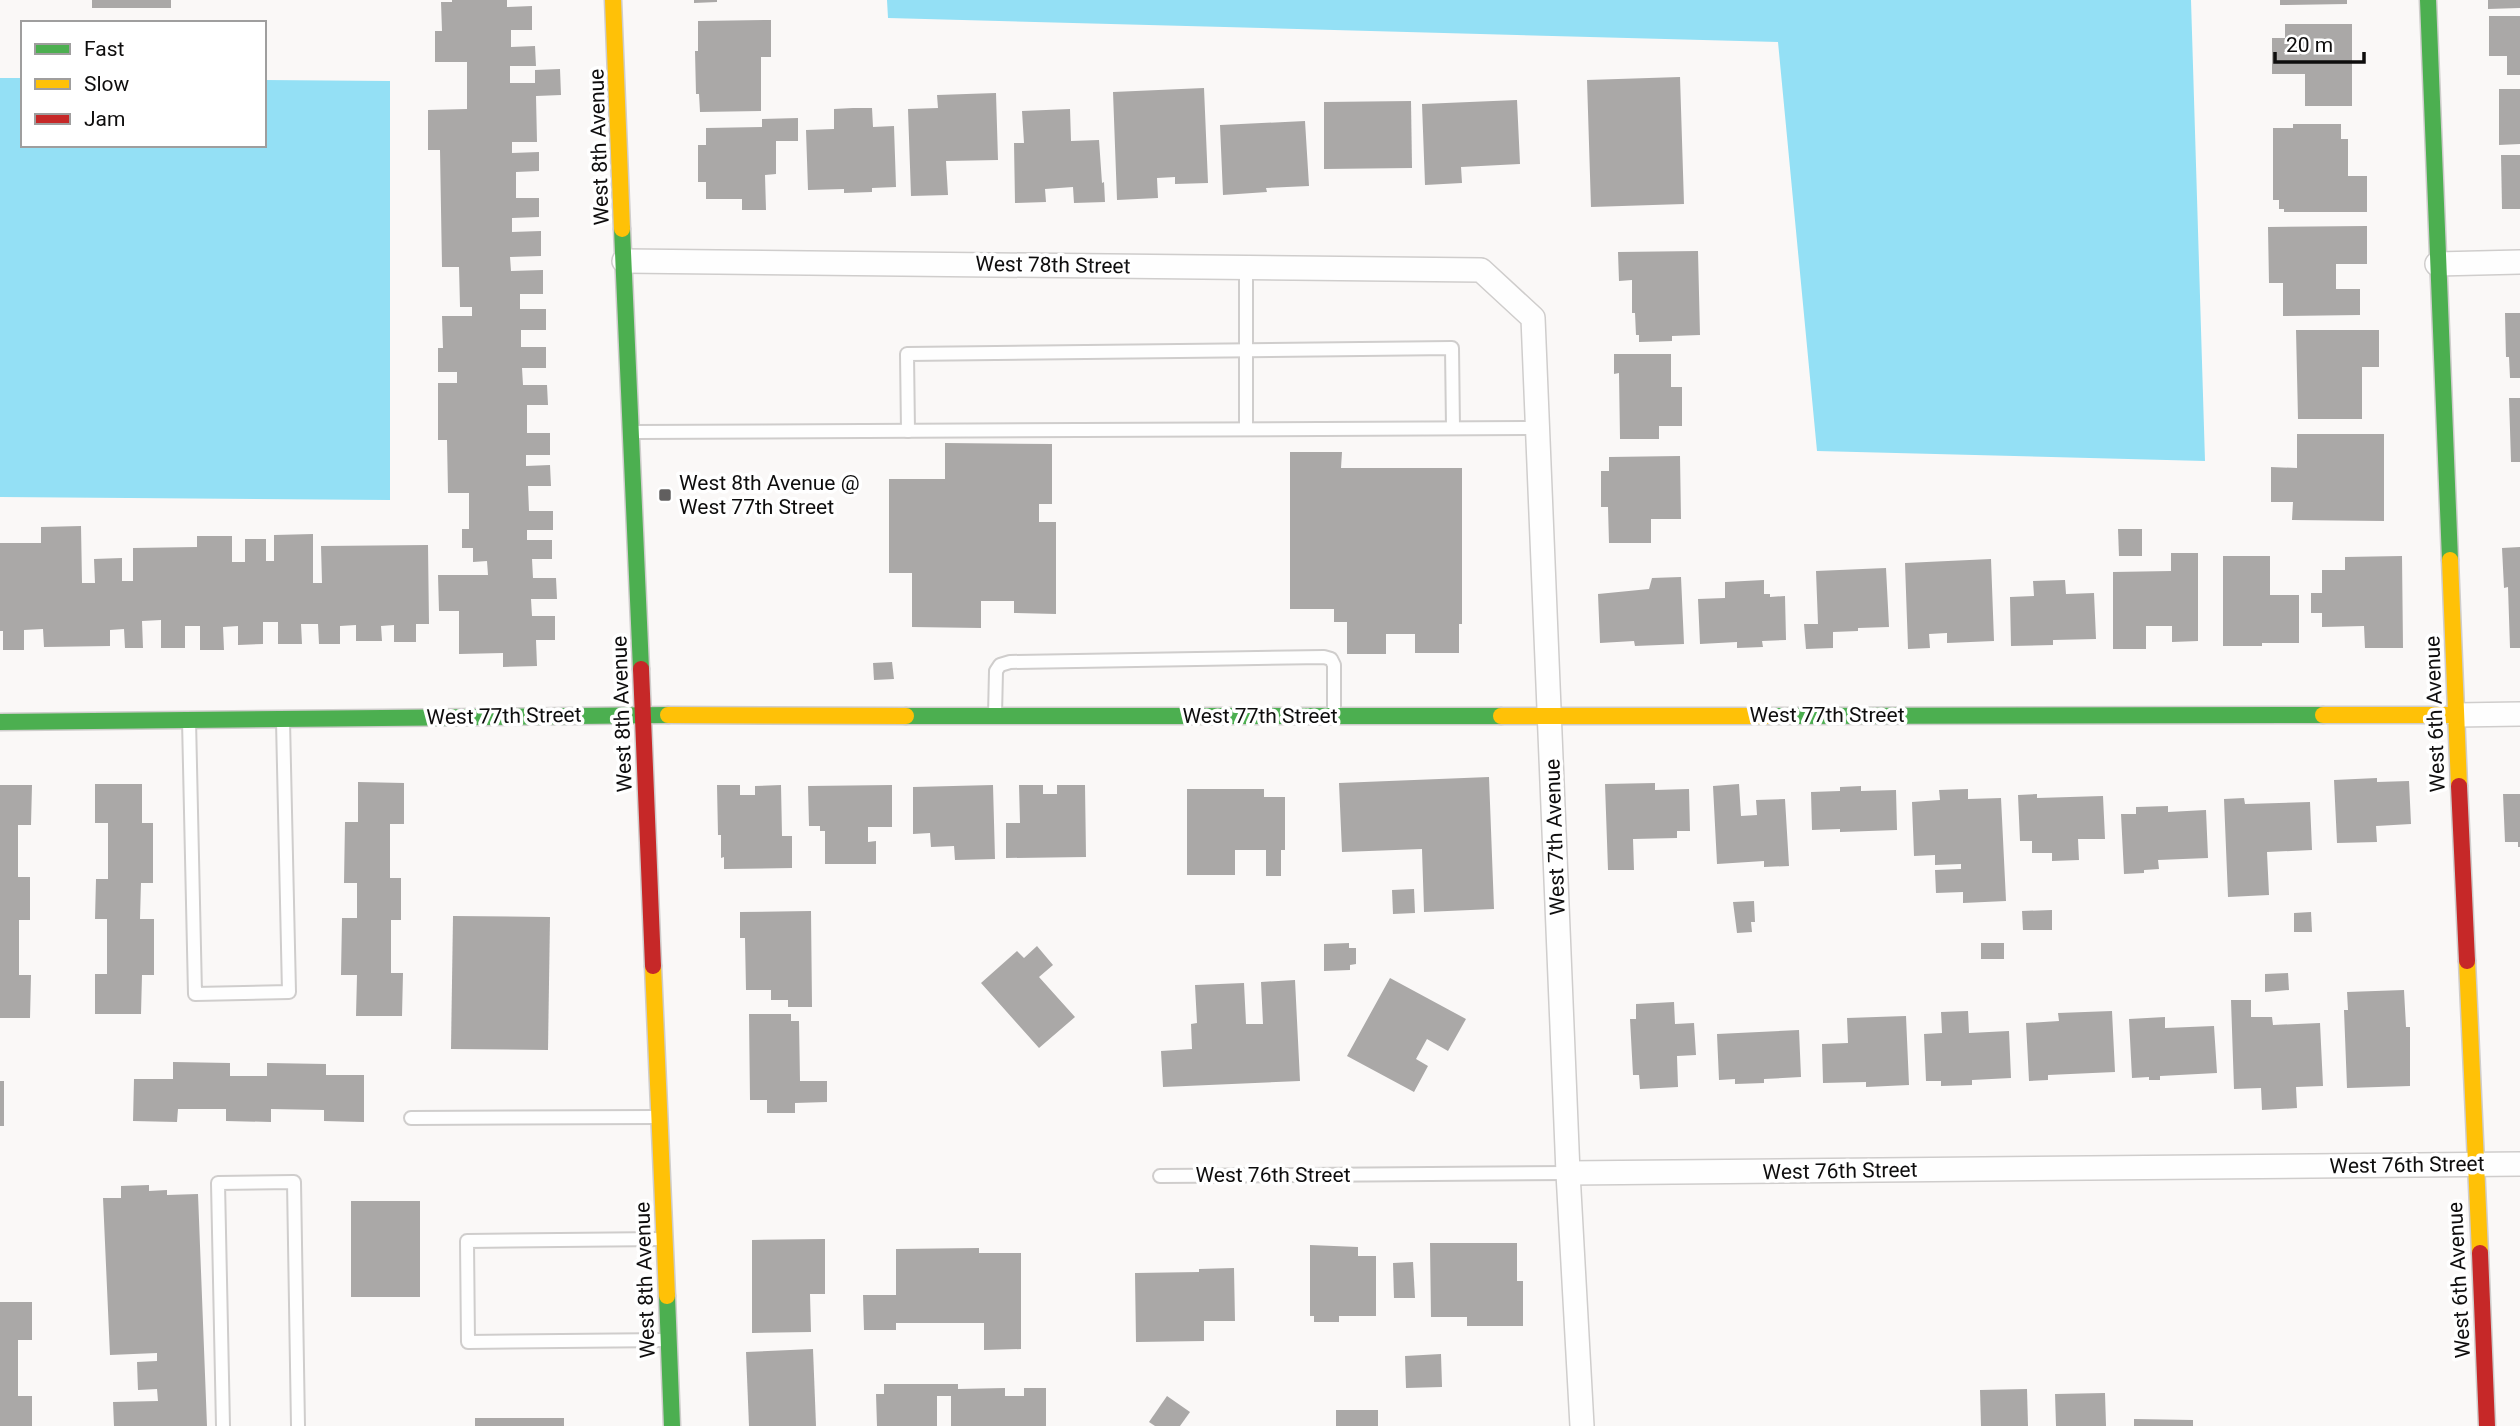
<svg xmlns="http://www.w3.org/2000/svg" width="2520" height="1426" font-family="Roboto,sans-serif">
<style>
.water{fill:#94e0f5}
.building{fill:#aaa8a7}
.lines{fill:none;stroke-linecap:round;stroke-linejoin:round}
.lane-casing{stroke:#cfcdcc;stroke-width:16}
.street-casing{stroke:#cfcdcc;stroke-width:26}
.fast-casing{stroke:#cfcdcc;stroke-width:19}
.slow-casing{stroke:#cfcdcc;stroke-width:19}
.jam-casing{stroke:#cfcdcc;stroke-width:19}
.lane{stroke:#fefefe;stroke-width:12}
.street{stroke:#fefefe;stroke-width:23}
.fast{stroke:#4caf50;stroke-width:16}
.slow{stroke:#ffc107;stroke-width:16}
.jam{stroke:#c62828;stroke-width:16}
.poi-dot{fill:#615f5f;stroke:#fff;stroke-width:2.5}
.labels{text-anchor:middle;stroke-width:7;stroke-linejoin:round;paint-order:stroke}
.street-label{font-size:21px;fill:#0e0d0d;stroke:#fff}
.poi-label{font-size:21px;fill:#0e0d0d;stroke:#fff;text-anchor:start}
</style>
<rect width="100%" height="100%" fill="#faf8f7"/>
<g class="water">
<path d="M887 0H2191L2205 461 1817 451 1778 42 888 18Z"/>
<path d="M0 78H23V145H264V80L390 81V500L0 497Z"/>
</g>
<g class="building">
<rect x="92" y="0" width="79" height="8"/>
<path d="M452 0H507V7L532 6V30H511V47L535 46 536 66H510V83H535V70L560 69 561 95 536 96 537 142H512V153L539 152V171L516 172V198H539V217L512 218V232L541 231V256L510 257 511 271 543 270V294H520V309H546V330H521V347H546V368H522L523 385H547L548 405H527V433H550V455H526V466L550 465 551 486H528L529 511H553V530H527V540H552V559H532L533 578H556L557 599H531L532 616H555V640H536L537 666 503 667V653L459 654V611H439L438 575H488L487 561 473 562V548H462V529H469V493H448L447 440H438V383H457V372H438V348H443L442 316H472V307H460L459 267H442L440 150H428V110L467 109V62H435V31H442L441 2H452Z"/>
<path d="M694 0H717V2L694 3Z"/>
<path d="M2280 0H2347V4L2280 5Z"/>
<path d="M2488 0H2520V8L2488 9Z"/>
<path d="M2489 16H2520V75H2507V56H2489Z"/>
<path d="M771 20V57H761V111L700 112 699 94H696L695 51H698V21Z"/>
<path d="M2285 24H2352V106H2305V74H2272V38H2285Z"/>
<path d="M1680 77 1684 204 1591 207 1587 80Z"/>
<path d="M1204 88 1208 183 1175 184V177L1157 178 1158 198 1117 200 1113 92Z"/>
<path d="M2499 89H2520V144L2499 145Z"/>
<path d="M996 93 998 160 946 161 948 195 911 196 908 109 938 108 937 95Z"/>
<path d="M1517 100 1520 164 1461 167 1462 183 1425 185 1422 104Z"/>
<path d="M1411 101 1412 168 1324 169V102Z"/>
<path d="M853 108H872L873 127 894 126 896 187 872 188V192L844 193V189L808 190 806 130 834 129V109Z"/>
<path d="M1070 109 1071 141 1099 140 1102 183 1104 182 1105 202 1074 203 1073 187 1045 189 1046 202 1015 203 1014 143H1024L1022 111Z"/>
<path d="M798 118V141H776V174L765 175 766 210H742V199H706V182H698V145H706V128L762 127V119Z"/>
<path d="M1305 121 1309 186 1266 188 1267 192 1223 195 1220 125Z"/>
<path d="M2293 124H2341V139H2348V176H2367V212H2284V209H2279V200H2273V128H2293Z"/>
<path d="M2501 155H2520V209H2502Z"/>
<path d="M2367 226V264H2336V289H2360V315L2283 316V283H2269L2268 227Z"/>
<path d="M1698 251 1700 335 1672 336V341L1639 342V335H1636L1635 313H1632V280L1619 281 1618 252Z"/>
<path d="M2505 313H2520V378H2510L2509 357H2506Z"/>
<path d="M2296 330H2379V367H2362V419H2298Z"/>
<path d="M1614 354H1671V387H1682V426H1659V439H1620L1619 373 1614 374Z"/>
<path d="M2509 398H2520V462H2511Z"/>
<path d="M2297 434H2384V521L2292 520 2293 502H2271V467L2297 468Z"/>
<path d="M945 443 1052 444V504H1039V522H1056V614L1014 613V601H981V628L912 627V573H889V479H945Z"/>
<path d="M1290 452H1342L1341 468H1462V624H1459V653H1415V634H1386V654H1347V622H1334V609H1290Z"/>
<path d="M1680 456 1681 519H1651V543H1609L1608 507H1601V471H1609V457Z"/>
<path d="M81 526 82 583H95L94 559 122 558V581H133V548L197 547V536H232V562H245V539H266V561H274V535L313 534V583H322L321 546 428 545 429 624H416V642H394V625L381 626 382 641H356V625L340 626V644H319L318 624H301L302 644H278V622H263V644L238 645V626L223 627 224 650H200V626H185V648H161V620L142 621 143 648H125L124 629 110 630V646L44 647 43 629 24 630V650H3V631H0V543H41V527Z"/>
<path d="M2118 529H2142V556H2119Z"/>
<path d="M2520 547V648H2510L2508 587 2504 588 2502 548Z"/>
<path d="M2171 553H2198V641L2172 642V626H2146V649H2113V572L2171 571Z"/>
<path d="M2223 556H2270V595H2299V643H2262V646H2223Z"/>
<path d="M2402 556 2403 648H2365L2364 626 2322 627V613H2311V593H2322V570H2345V557Z"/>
<path d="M1991 559 1994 641 1947 643V633L1929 634 1930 648 1908 649 1905 563Z"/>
<path d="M1886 568 1889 627 1858 628V631L1833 632V648L1806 649 1804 624H1818L1816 571Z"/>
<path d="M1681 577 1684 644 1635 646 1634 641 1600 643 1598 594 1649 589 1652 578Z"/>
<path d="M1764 580V594H1770V597L1785 596 1786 640 1762 641 1763 647 1737 648V642L1700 644 1698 599 1725 598V582Z"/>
<path d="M2065 580 2066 594 2094 593 2096 639 2053 640V645L2011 646 2010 597 2034 596 2033 581Z"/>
<path d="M892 662 894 679 874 680 873 663Z"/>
<path d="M1489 777 1494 909 1424 912 1422 849 1342 852 1339 783Z"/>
<path d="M2377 778V782L2409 781 2411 824 2376 826 2377 842 2337 843 2334 780Z"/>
<path d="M358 782 404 783V824H390V878H401V920H391V973H403L402 1016H356L357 975H341L342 918H357V883H344L345 822H358Z"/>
<path d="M1655 783V790L1689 789 1690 831H1677V838L1633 839 1634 870H1608L1605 784Z"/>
<path d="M95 784H142V823H153V883H141L140 919H154V975H142L141 1014H95V974H107V919H95L96 879H108V823H95Z"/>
<path d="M1739 784 1741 816 1757 815 1756 800 1785 799 1789 866 1764 867V861L1717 864 1713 786Z"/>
<path d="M0 785H32L31 825H18V877H30V920H19V975H31L30 1018H0Z"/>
<path d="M717 785H740V795H755V786L781 785 782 836H792V868L724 869V857L721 858V835H718Z"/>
<path d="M892 785V827H868V842L876 841V864H825V831H820V826H809L808 786Z"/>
<path d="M993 785 995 859 955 860 954 846 931 847 930 833 913 834V787Z"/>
<path d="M1019 785H1043V794H1057V785H1085L1086 857 1006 858V823H1020Z"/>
<path d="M1861 786V791L1896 790 1897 830 1840 832V829L1812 830 1811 792 1840 791V787Z"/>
<path d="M1187 789H1264V797H1285V850H1281V876H1266V850H1235V875H1187Z"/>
<path d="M1968 789V799L2001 798 2006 901 1963 903V892L1936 893 1935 870 1961 869V864L1935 865V855L1914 856 1912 802 1940 800 1939 790Z"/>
<path d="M2037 794V798L2103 796 2105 839H2078L2079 860 2052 861V853H2032V841H2020L2018 795Z"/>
<path d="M2503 794H2520V847H2518V842H2505Z"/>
<path d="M2244 798 2245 804 2310 802 2312 850 2267 852 2269 895 2228 897 2224 799Z"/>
<path d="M2168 806V812L2206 810 2208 858 2158 860 2159 869 2144 870V873L2124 874 2121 814H2136V807Z"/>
<path d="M1414 889 1415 913 1393 914 1392 890Z"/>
<path d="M1754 901 1755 922H1751L1752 932 1737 933 1733 902Z"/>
<path d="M2052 910V930H2023L2022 911Z"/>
<path d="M811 911 812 1007H788V1000H771V990H746L745 938H740V912Z"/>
<path d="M2311 912 2312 932H2294V913Z"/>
<path d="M453 916 550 917 548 1050 451 1049Z"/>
<path d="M1349 943V948H1356V964L1350 965V970L1324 971V944Z"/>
<rect x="1981" y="943" width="23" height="16"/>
<path d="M1037 946 1053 965 1039 977 1075 1017 1039 1048 981 983 1017 951 1024 958Z"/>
<path d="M2288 973 2289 990 2265 992V974Z"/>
<path d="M1390 978 1466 1019 1448 1051 1427 1039 1416 1059 1428 1066 1414 1092 1347 1056Z"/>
<path d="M1295 980 1300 1081 1163 1087 1161 1051 1192 1049 1191 1024 1197 1023 1195 985 1244 983 1246 1024H1263L1261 982Z"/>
<path d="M2404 990 2406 1027H2410V1086L2347 1088 2344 1010H2348L2347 992Z"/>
<path d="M2231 1000H2251V1017H2272L2273 1025 2320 1023 2323 1086 2296 1087 2297 1108 2262 1110 2261 1088 2234 1089Z"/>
<path d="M1674 1002 1675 1024 1694 1023 1696 1055 1677 1056 1678 1087 1640 1089 1639 1075H1633L1630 1019H1636V1004Z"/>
<path d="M1968 1011 1969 1033 2009 1031 2011 1078 1972 1080V1085L1941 1086V1081H1926L1924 1034 1942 1033 1941 1012Z"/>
<path d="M2112 1011 2115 1072 2048 1075V1080L2029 1081 2026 1023 2059 1021 2058 1013Z"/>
<path d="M749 1014H791V1021H799L800 1081H827V1102L795 1103V1113H767V1100H750Z"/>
<path d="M1906 1016 1909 1085 1866 1087V1082L1823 1083 1822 1044 1848 1043 1847 1018Z"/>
<path d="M2165 1017V1028L2214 1026 2217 1073 2160 1076V1080H2149V1077L2132 1078 2129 1019Z"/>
<path d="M1799 1030 1801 1077 1764 1079V1083L1735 1084V1079L1719 1080 1717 1034Z"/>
<path d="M173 1062 230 1063V1076H267V1063L326 1064V1075H364V1122L324 1121V1110L271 1109V1122L226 1121V1109H178L177 1122 133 1121 134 1079H173Z"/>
<rect x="0" y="1081" width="4" height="45"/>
<path d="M149 1185V1191L167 1190V1195L198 1194 207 1426H114L113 1402 158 1401 157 1389 138 1390 137 1362 157 1361V1353L110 1355 103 1198H121V1186Z"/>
<rect x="351" y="1201" width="69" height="96"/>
<path d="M825 1239V1294H810L811 1332 752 1333V1240Z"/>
<path d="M1430 1243H1517V1281H1523V1326H1467V1317H1431Z"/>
<path d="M1310 1245 1358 1247V1256H1376V1316H1339V1322H1314V1316H1310Z"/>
<path d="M979 1248V1253H1021V1349L984 1350V1323H896V1330H864L863 1295H896V1249Z"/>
<path d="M1413 1262 1415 1298H1394L1393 1263Z"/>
<path d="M1234 1268 1235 1321H1204V1341L1136 1342 1135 1273 1199 1272V1269Z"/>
<path d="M0 1302H32V1340H18V1396H32V1426H0Z"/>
<path d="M813 1349 816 1426H749L746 1352Z"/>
<path d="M1441 1354 1442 1387 1406 1388 1405 1356Z"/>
<path d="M884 1384H958V1389L1005 1388V1396H1024V1388H1046V1426H951V1396H937V1426H877L876 1394H884Z"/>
<path d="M2027 1389 2028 1426H1981L1980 1390Z"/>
<path d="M2105 1393 2106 1426H2056L2055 1394Z"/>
<path d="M1167 1396 1190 1412 1180 1426H1155L1149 1422Z"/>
<rect x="1336" y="1410" width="42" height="16"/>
<rect x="475" y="1418" width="89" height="8"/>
<path d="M2134 1419 2193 1420V1426H2134Z"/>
</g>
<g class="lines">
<g class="lane-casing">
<g id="lane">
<path d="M1246 267V429"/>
<path d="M908 431 907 354 1452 348 1453 428"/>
<path d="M633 432 1539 428"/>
<path d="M995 715 996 671 1000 665 1010 662 1324 657 1331 659 1334 665V716"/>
<path d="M189 720 195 994 289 992 283 721"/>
<path d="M411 1118 659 1117"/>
<path d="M1160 1176 1568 1173"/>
<path d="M662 1239 467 1241 468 1342 668 1340"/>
<path d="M223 1426 218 1183 294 1182 298 1426"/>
</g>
</g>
<g class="street-casing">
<g id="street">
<path d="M624 261 1481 270 1533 318 1568 1173 1582 1426"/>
<path d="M2437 264 2520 262"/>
<path d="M2456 715 2520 714"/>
<path d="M1568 1173 2520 1164"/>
</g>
</g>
<g class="fast-casing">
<g id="fast">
<path d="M2428 0 2450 560"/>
<path d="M622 229 641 669"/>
<path d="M906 716H1501"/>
<path d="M1769 716 2323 715"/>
<path d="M0 722 668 715"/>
<path d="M667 1296 672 1426"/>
</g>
</g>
<g class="slow-casing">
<g id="slow">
<path d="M613 0 622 229"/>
<path d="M2450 560 2459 786"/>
<path d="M668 715 906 716"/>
<path d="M2323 715H2456"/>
<path d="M1501 716H1769"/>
<path d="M2467 961 2480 1253"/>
<path d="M653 966 667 1296"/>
</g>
</g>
<g class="jam-casing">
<g id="jam">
<path d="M641 669 653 966"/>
<path d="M2459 786 2467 961"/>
<path d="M2480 1253 2487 1426"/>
</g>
</g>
<use href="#lane" class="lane"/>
<use href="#street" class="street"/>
<use href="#fast" class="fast"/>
<use href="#slow" class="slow"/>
<use href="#jam" class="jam"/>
</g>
<rect class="poi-dot" x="658" y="488" width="14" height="14" rx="3.5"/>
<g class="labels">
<g class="street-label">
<text transform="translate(599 147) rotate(-92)" y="7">West 8th Avenue</text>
<text transform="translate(1053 265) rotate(1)" y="7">West 78th Street</text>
<text transform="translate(622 714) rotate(-92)" y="7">West 8th Avenue</text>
<text transform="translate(2435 714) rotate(-92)" y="7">West 6th Avenue</text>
<text x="1827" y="722">West 77th Street</text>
<text transform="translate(504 716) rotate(-1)" y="7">West 77th Street</text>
<text x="1260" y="723">West 77th Street</text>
<text transform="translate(1555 837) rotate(-92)" y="7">West 7th Avenue</text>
<text transform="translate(2407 1165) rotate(-1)" y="7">West 76th Street</text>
<text transform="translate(1840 1171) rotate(-1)" y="7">West 76th Street</text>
<text x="1273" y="1182">West 76th Street</text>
<text transform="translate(645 1280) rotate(-92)" y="7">West 8th Avenue</text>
<text transform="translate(2459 1280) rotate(-93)" y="7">West 6th Avenue</text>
</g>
<g class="poi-label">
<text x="679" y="490">West 8th Avenue @<tspan x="679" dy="24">West 77th Street</tspan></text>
</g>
</g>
<rect x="21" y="21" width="245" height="126" fill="#ffffff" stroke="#9f9e9e" stroke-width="2"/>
<rect x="35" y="44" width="35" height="10" fill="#4caf50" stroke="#9f9e9e" stroke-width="2"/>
<text x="84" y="56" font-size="21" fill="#0e0d0d">Fast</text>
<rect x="35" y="79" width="35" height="10" fill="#ffc107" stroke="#9f9e9e" stroke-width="2"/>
<text x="84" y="91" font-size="21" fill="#0e0d0d">Slow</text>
<rect x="35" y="114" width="35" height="10" fill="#c62828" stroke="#9f9e9e" stroke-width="2"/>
<text x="84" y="126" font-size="21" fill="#0e0d0d">Jam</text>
<path d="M2275 52v10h89v-10" fill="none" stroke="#0e0d0d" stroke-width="3.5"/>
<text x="2286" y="52" font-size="21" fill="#0e0d0d" stroke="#ffffff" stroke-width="5" paint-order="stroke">20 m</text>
</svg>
